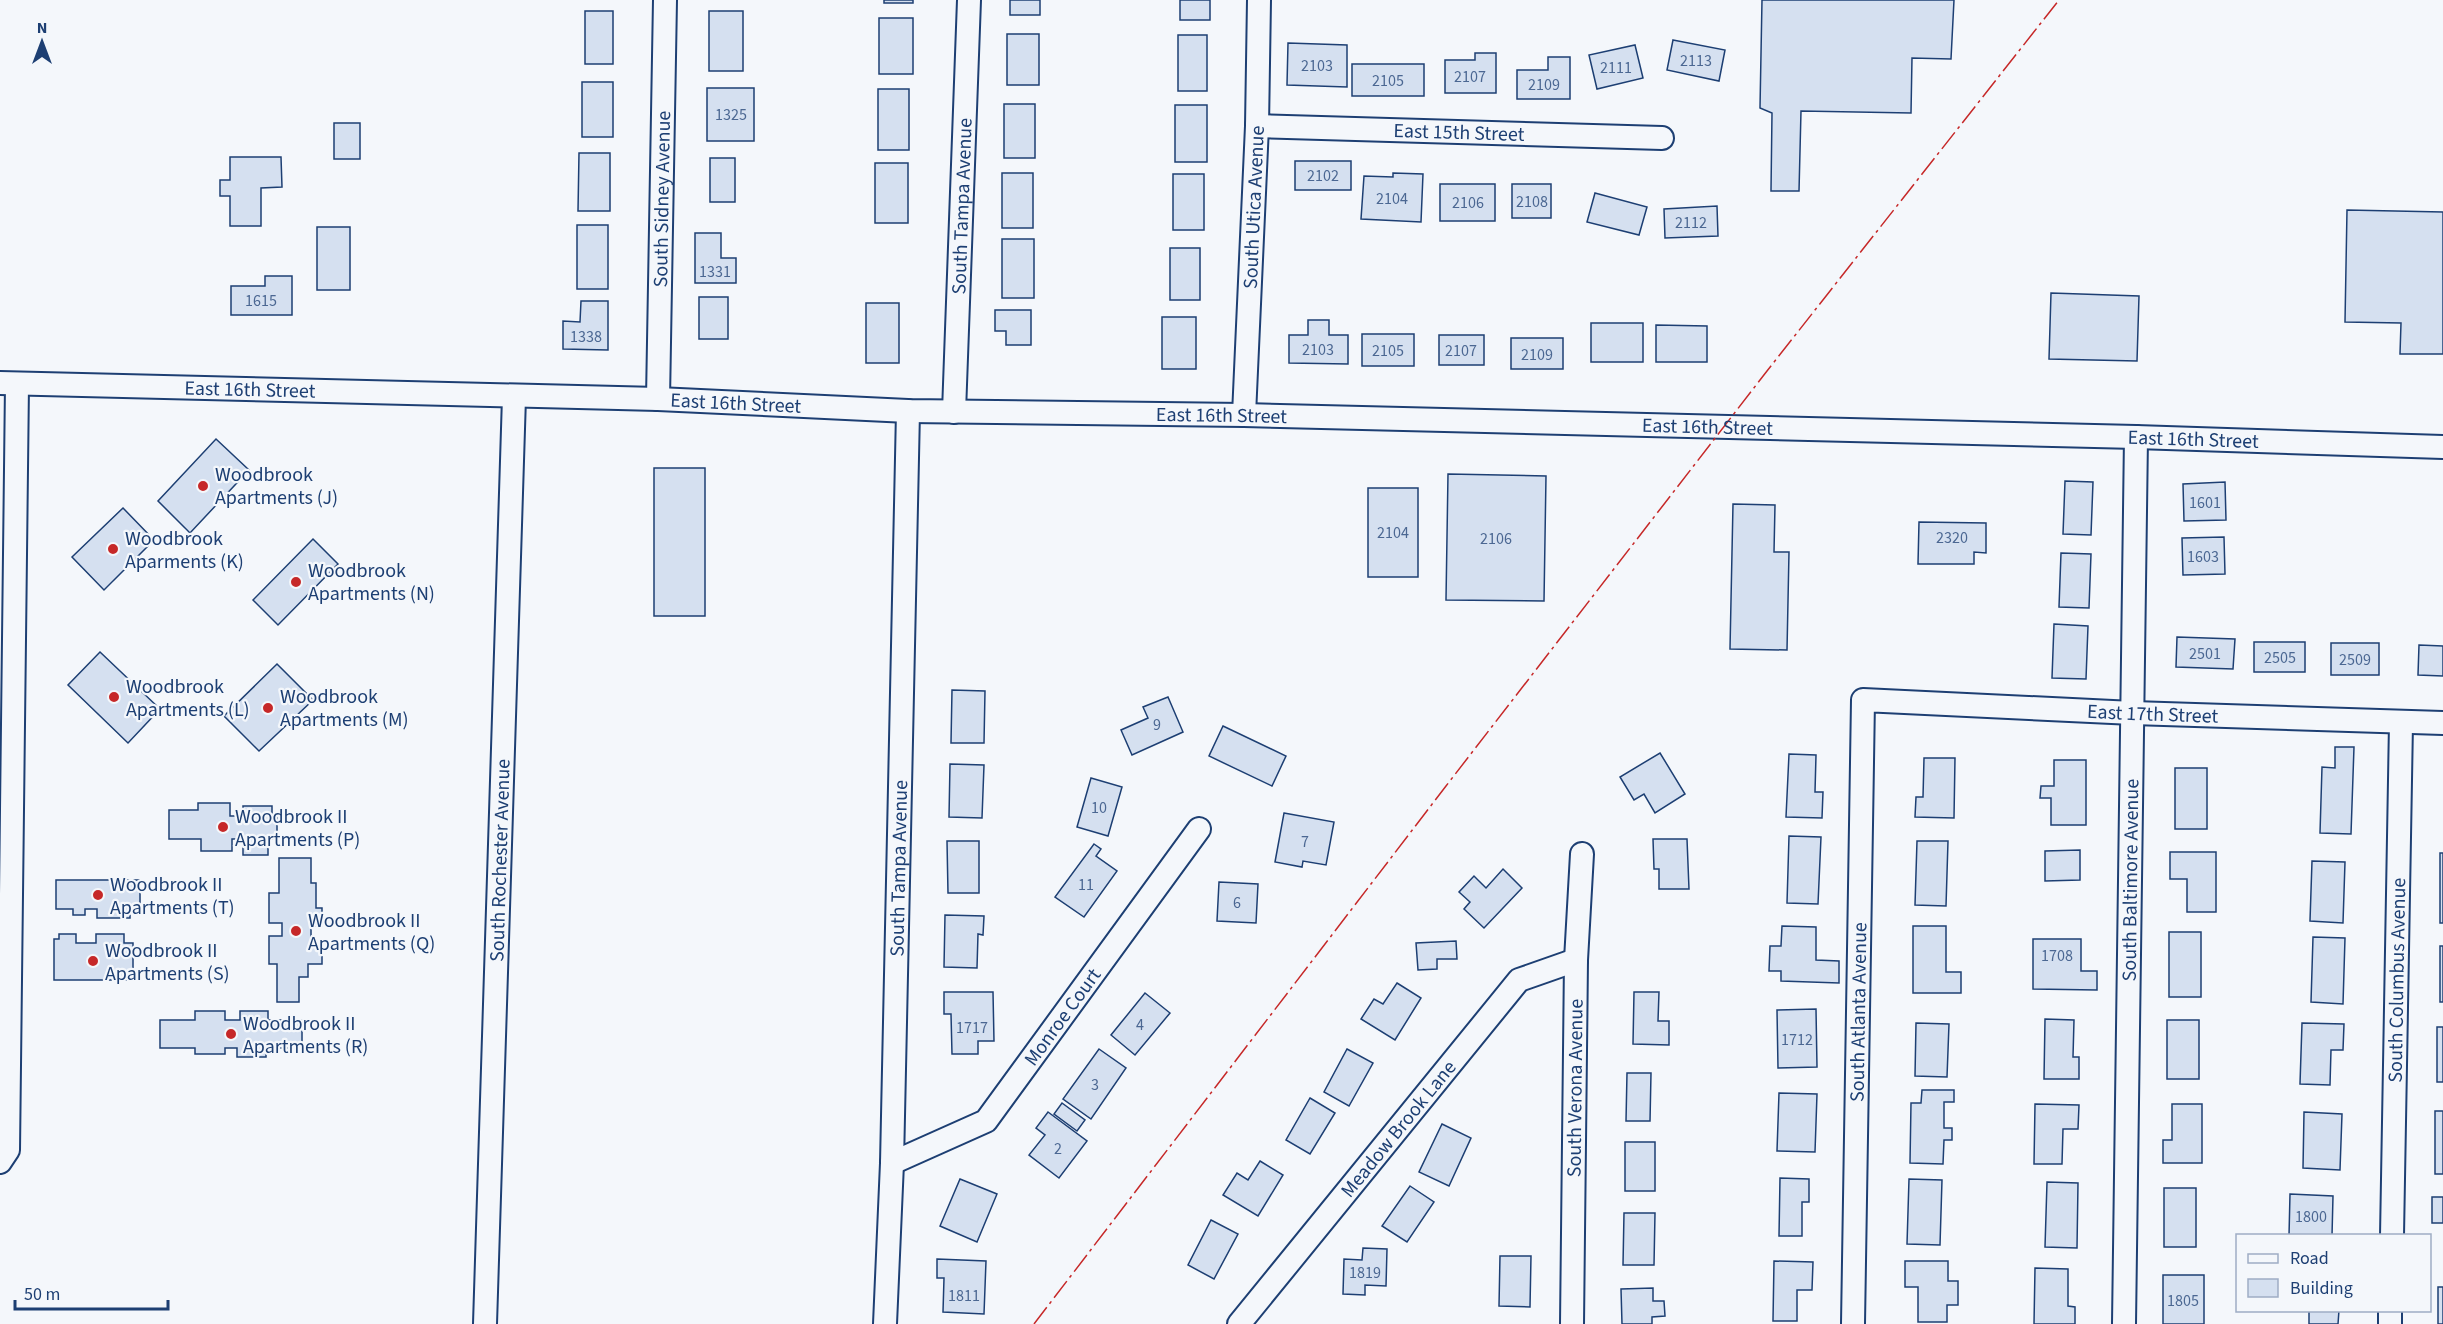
<svg xmlns="http://www.w3.org/2000/svg" width="2443" height="1324" font-family="'Source Sans 3',sans-serif">
<style>
.building{fill:#d5e0f0;stroke:#1d3f73;stroke-width:1.5}
.lines{fill:none;stroke-linecap:round;stroke-linejoin:round}
.minor-casing{stroke:#1d3f73;stroke-width:26}
.minor{stroke:#f4f7fb;stroke-width:22}
.power{stroke:#c62828;stroke-width:1.5;stroke-dasharray:21 4.5 3 4.5;stroke-linecap:butt}
.poi-dot{fill:#c62828;stroke:#f4f7fb;stroke-width:2}
.labels{text-anchor:middle;stroke-width:4.5;stroke-linejoin:round;paint-order:stroke}
.number-label{font-size:16px;fill:#4b6792}
.street-label{font-size:20px;fill:#1d3f73;stroke:#f4f7fb}
.poi-label{font-size:20px;fill:#1d3f73;stroke:#f4f7fb;text-anchor:start}
</style>
<rect width="100%" height="100%" fill="#f4f7fb"/>
<g class="building">
<rect x="884" y="0" width="29" height="3"/>
<rect x="1010" y="0" width="30" height="15"/>
<rect x="1180" y="0" width="30" height="20"/>
<path d="M1762 0H1954L1951 59 1912 58 1911 113 1801 111 1799 191H1771L1772 113 1760 108Z"/>
<rect x="585" y="11" width="28" height="53"/>
<rect x="709" y="11" width="34" height="60"/>
<rect x="879" y="18" width="34" height="56"/>
<rect x="1007" y="34" width="32" height="51"/>
<rect x="1178" y="35" width="29" height="56"/>
<path d="M1673 40 1725 50 1719 81 1667 70Z"/>
<path d="M1288 43 1347 45V87L1287 85Z"/>
<path d="M1635 45 1643 78 1597 89 1589 55Z"/>
<path d="M1475 53H1496V93H1445V60H1475Z"/>
<path d="M1548 57H1570V99H1517V70H1548Z"/>
<rect x="1352" y="64" width="72" height="32"/>
<rect x="582" y="82" width="31" height="55"/>
<rect x="707" y="88" width="47" height="53"/>
<rect x="878" y="89" width="31" height="61"/>
<rect x="1004" y="104" width="31" height="54"/>
<rect x="1175" y="105" width="32" height="57"/>
<rect x="334" y="123" width="26" height="36"/>
<path d="M579 153H610V211H578Z"/>
<path d="M230 157H281L282 187 261 188V226H230V196H220V180H230Z"/>
<rect x="710" y="158" width="25" height="44"/>
<rect x="1295" y="161" width="56" height="29"/>
<rect x="875" y="163" width="33" height="60"/>
<rect x="1002" y="173" width="31" height="55"/>
<path d="M1393 173 1423 174 1421 222 1361 219 1364 176 1393 177Z"/>
<rect x="1173" y="174" width="31" height="56"/>
<rect x="1440" y="184" width="55" height="37"/>
<rect x="1512" y="184" width="39" height="34"/>
<path d="M1595 193 1647 207 1639 235 1587 222Z"/>
<path d="M1717 206 1718 236 1665 238 1664 209Z"/>
<path d="M2347 210 2443 212V354H2400L2401 323 2345 322Z"/>
<rect x="577" y="225" width="31" height="64"/>
<rect x="317" y="227" width="33" height="63"/>
<path d="M695 233H721V258H736V283H695Z"/>
<rect x="1002" y="239" width="32" height="59"/>
<rect x="1170" y="248" width="30" height="52"/>
<path d="M265 276H292V315H231V286H265Z"/>
<path d="M2051 293 2139 296 2137 361 2049 359Z"/>
<rect x="699" y="297" width="29" height="42"/>
<path d="M581 301H608V350L563 349V321L580 322Z"/>
<rect x="866" y="303" width="33" height="60"/>
<path d="M995 310H1031V345H1006V331H995Z"/>
<rect x="1162" y="317" width="34" height="52"/>
<path d="M1308 320H1329V335H1348V364L1289 363V335H1308Z"/>
<rect x="1591" y="323" width="52" height="39"/>
<path d="M1656 325 1707 326V362H1656Z"/>
<rect x="1362" y="334" width="52" height="32"/>
<rect x="1439" y="335" width="45" height="30"/>
<rect x="1511" y="338" width="52" height="31"/>
<path d="M216 439 249 470 190 533 158 501Z"/>
<rect x="654" y="468" width="51" height="148"/>
<path d="M1448 474 1546 476 1544 601 1446 600Z"/>
<path d="M2065 481 2093 482 2091 535 2063 534Z"/>
<path d="M2225 482 2226 520 2184 521 2183 484Z"/>
<rect x="1368" y="488" width="50" height="89"/>
<path d="M1733 504 1775 505 1774 552H1789L1787 650 1730 649Z"/>
<path d="M123 508 154 540 104 590 72 557Z"/>
<path d="M1919 522 1986 523V553L1974 552V564H1918Z"/>
<path d="M2224 537 2225 574 2183 575 2182 538Z"/>
<path d="M313 539 338 564 278 625 253 600Z"/>
<path d="M2061 553 2091 554 2089 608 2059 607Z"/>
<path d="M2054 624 2088 626 2086 679 2052 678Z"/>
<path d="M2177 637 2235 639 2233 669 2176 667Z"/>
<rect x="2254" y="642" width="51" height="30"/>
<rect x="2331" y="643" width="48" height="32"/>
<path d="M2419 645 2443 646V676L2418 675Z"/>
<path d="M100 652 160 709 128 743 68 685Z"/>
<path d="M277 664 313 700 259 751 224 716Z"/>
<path d="M952 690 985 691 984 743H951Z"/>
<path d="M1168 697 1183 732 1132 755 1121 730 1148 718 1143 707Z"/>
<path d="M1223 726 1286 756 1272 786 1209 756Z"/>
<path d="M2335 747H2354L2351 834 2320 833 2322 767 2335 768Z"/>
<path d="M1660 753 1685 794 1655 813 1644 794 1634 800 1620 777Z"/>
<path d="M1789 754 1816 755 1815 792H1823L1822 818 1786 817Z"/>
<path d="M1924 758H1955L1954 818 1915 817 1916 797H1923Z"/>
<path d="M2054 760H2086V825H2051V798H2040L2041 786H2054Z"/>
<path d="M950 764 984 765 982 818 949 817Z"/>
<rect x="2175" y="768" width="32" height="61"/>
<path d="M1091 778 1122 787 1108 836 1077 827Z"/>
<path d="M198 803H230V816H243V806H272V816H277V839H268V855H243V839H232V851H201V839H169V810H198Z"/>
<path d="M1284 813 1334 822 1326 865 1303 861 1302 867 1275 862Z"/>
<path d="M1789 836 1821 837 1818 904 1787 903Z"/>
<path d="M1653 839H1687L1689 889H1659V869H1654Z"/>
<path d="M947 841H979V893H948Z"/>
<path d="M1917 841H1948L1946 906 1915 905Z"/>
<path d="M1094 844 1101 849 1096 856 1117 871 1084 917 1055 897Z"/>
<path d="M2080 850V880L2045 881V851Z"/>
<path d="M2170 852H2216V912H2187V879H2170Z"/>
<rect x="2440" y="853" width="3" height="70"/>
<path d="M279 858H311V883H316V908H322V926H311V944H322V964H308V977H299V1002H277V964H269V936H282V923H269V893H279Z"/>
<path d="M2312 861 2345 862 2343 923 2310 921Z"/>
<path d="M1503 869 1522 888 1484 928 1464 909 1470 902 1459 892 1474 876 1486 888Z"/>
<path d="M56 880H140V911H130V918H97V909H85V915H73V909H56Z"/>
<path d="M1219 882 1258 884 1256 923 1217 921Z"/>
<path d="M945 915 984 916 983 935 978 934 977 968 944 967Z"/>
<path d="M1782 926 1816 927V960L1839 961V983L1781 981V971H1769L1770 946H1781Z"/>
<path d="M1913 926H1946V972H1961V993H1913Z"/>
<rect x="2169" y="932" width="32" height="65"/>
<path d="M59 934H76V943H96V934H124V943H133V980H54V939H59Z"/>
<path d="M2313 937 2345 938 2343 1004 2311 1002Z"/>
<path d="M2033 939H2081V971H2097V990L2033 989Z"/>
<path d="M1456 941 1457 959H1437V969L1418 970 1416 943Z"/>
<rect x="2440" y="946" width="3" height="56"/>
<path d="M1397 983 1421 998 1395 1040 1361 1019 1374 999 1383 1004Z"/>
<path d="M944 992H993L994 1041H978V1054H952L951 1014H944Z"/>
<path d="M1634 992H1659L1658 1021H1669V1045L1633 1044Z"/>
<path d="M1145 993 1170 1013 1135 1055 1111 1035Z"/>
<path d="M1816 1009 1817 1067 1778 1068 1777 1010Z"/>
<path d="M195 1011H225V1020H240V1011H268V1020H302V1048H266V1057H237V1048H225V1054H195V1048H160V1020H195Z"/>
<path d="M2045 1019 2074 1020 2073 1057H2079V1079H2044Z"/>
<rect x="2167" y="1020" width="32" height="59"/>
<path d="M1916 1023 1949 1024 1947 1077 1915 1076Z"/>
<path d="M2302 1023 2344 1024 2343 1050H2331L2330 1085 2300 1084Z"/>
<rect x="2437" y="1027" width="6" height="55"/>
<path d="M1099 1049 1126 1068 1091 1119 1063 1099Z"/>
<path d="M1347 1049 1373 1063 1349 1106 1324 1092Z"/>
<path d="M1627 1073H1651L1650 1121H1626Z"/>
<path d="M1922 1090H1954V1102H1944V1128H1952V1140H1944L1943 1164 1910 1163 1911 1103H1921Z"/>
<path d="M1779 1093 1817 1094 1815 1152 1777 1151Z"/>
<path d="M1310 1098 1335 1113 1310 1154 1286 1140Z"/>
<path d="M1062 1103 1085 1120 1077 1131 1054 1114Z"/>
<path d="M2035 1104 2079 1105 2078 1129H2063L2062 1164H2034Z"/>
<path d="M2172 1104H2202V1163H2163V1140H2172Z"/>
<rect x="2435" y="1111" width="8" height="63"/>
<path d="M1048 1112 1087 1141 1059 1178 1029 1155 1045 1135 1036 1128Z"/>
<path d="M2304 1112 2342 1114 2340 1170 2303 1168Z"/>
<path d="M1442 1124 1471 1138 1449 1186 1419 1172Z"/>
<rect x="1625" y="1142" width="30" height="49"/>
<path d="M1260 1161 1283 1175 1258 1216 1223 1195 1237 1173 1248 1180Z"/>
<path d="M1780 1178 1809 1179V1202H1802V1236H1779Z"/>
<path d="M960 1179 997 1194 977 1242 940 1226Z"/>
<path d="M1909 1179 1942 1180 1940 1245 1907 1244Z"/>
<path d="M2047 1182 2078 1183 2077 1248 2045 1247Z"/>
<path d="M1410 1186 1434 1202 1407 1242 1382 1226Z"/>
<rect x="2164" y="1188" width="32" height="59"/>
<path d="M2290 1194 2333 1196 2332 1236H2289Z"/>
<rect x="2432" y="1197" width="11" height="26"/>
<path d="M1624 1213H1655L1654 1265H1623Z"/>
<path d="M1211 1220 1238 1234 1214 1279 1188 1265Z"/>
<path d="M1363 1248 1387 1249 1386 1286 1365 1285V1295L1343 1294 1344 1259 1362 1260Z"/>
<path d="M1500 1256H1531L1530 1307 1499 1306Z"/>
<path d="M937 1259 986 1261 984 1314 943 1312 944 1278H937Z"/>
<path d="M1774 1261 1813 1262 1812 1290H1797V1321H1773Z"/>
<path d="M1905 1261H1948V1281H1958V1305H1947V1322H1918V1287H1905Z"/>
<path d="M2035 1268 2068 1269V1306L2075 1307V1324H2034Z"/>
<rect x="2163" y="1275" width="41" height="49"/>
<rect x="2438" y="1287" width="5" height="37"/>
<path d="M1653 1288V1301H1664L1665 1316 1652 1317V1324H1622L1621 1289Z"/>
<path d="M2309 1310H2339L2338 1324H2309Z"/>
</g>
<g class="lines">
<g class="minor-casing">
<g id="minor">
<path id="s1" d="M1257 126 1662 138"/>
<path id="s2" d="M0 383 658 399 908 411 1244 415 2136 437 2443 447"/>
<path id="s3" d="M658 399 665 0"/>
<path id="s4" d="M954 412 969 0"/>
<path id="s5" d="M1244 415 1257 126 1259 0"/>
<path d="M0 1162 8 1150 17 384"/>
<path id="s6" d="M892 1163 986 1121 1199 829"/>
<path id="s7" d="M2392 1236 2401 723"/>
<path id="s8" d="M485 1324 514 397"/>
<path id="s9" d="M885 1324 892 1163 908 411"/>
<path id="s10" d="M1239 1324 1519 980 1576 960"/>
<path id="s11" d="M1572 1324 1576 960 1582 854"/>
<path id="s12" d="M1853 1324 1863 700 2133 713 2443 723"/>
<path id="s13" d="M2124 1324 2136 437"/>
<path d="M2390 1324V1310"/>
</g>
</g>
<use href="#minor" class="minor"/>
<path class="power" d="M1034 1324 1446 786 1767 371 2059 0"/>
</g>
<g class="poi-dot">
<circle cx="203" cy="486" r="6"/>
<circle cx="113" cy="549" r="6"/>
<circle cx="296" cy="582" r="6"/>
<circle cx="114" cy="697" r="6"/>
<circle cx="268" cy="708" r="6"/>
<circle cx="223" cy="827" r="6"/>
<circle cx="98" cy="895" r="6"/>
<circle cx="296" cy="931" r="6"/>
<circle cx="93" cy="961" r="6"/>
<circle cx="231" cy="1034" r="6"/>
</g>
<g class="labels">
<g class="number-label">
<text x="1696" y="66">2113</text>
<text x="1317" y="71">2103</text>
<text x="1616" y="73">2111</text>
<text x="1470" y="82">2107</text>
<text x="1388" y="86">2105</text>
<text x="1544" y="90">2109</text>
<text x="731" y="120">1325</text>
<text x="1323" y="181">2102</text>
<text x="1392" y="204">2104</text>
<text x="1532" y="207">2108</text>
<text x="1468" y="208">2106</text>
<text x="1691" y="228">2112</text>
<text x="715" y="277">1331</text>
<text x="261" y="306">1615</text>
<text x="586" y="342">1338</text>
<text x="1318" y="355">2103</text>
<text x="1388" y="356">2105</text>
<text x="1461" y="356">2107</text>
<text x="1537" y="360">2109</text>
<text x="2205" y="508">1601</text>
<text x="1393" y="538">2104</text>
<text x="1952" y="543">2320</text>
<text x="1496" y="544">2106</text>
<text x="2203" y="562">1603</text>
<text x="2205" y="659">2501</text>
<text x="2280" y="663">2505</text>
<text x="2355" y="665">2509</text>
<text x="1157" y="730">9</text>
<text x="1099" y="813">10</text>
<text x="1305" y="847">7</text>
<text x="1086" y="890">11</text>
<text x="1237" y="908">6</text>
<text x="2057" y="961">1708</text>
<text x="1140" y="1030">4</text>
<text x="972" y="1033">1717</text>
<text x="1797" y="1045">1712</text>
<text x="1095" y="1090">3</text>
<text x="1058" y="1154">2</text>
<text x="2311" y="1222">1800</text>
<text x="1365" y="1278">1819</text>
<text x="964" y="1301">1811</text>
<text x="2183" y="1306">1805</text>
</g>
<g class="street-label">
<text dy="7" stroke="none"><textPath href="#s1" startOffset="202">East 15th Street</textPath></text>
<text dy="7" stroke="none"><textPath href="#s3" startOffset="200">South Sidney Avenue</textPath></text>
<text dy="7" stroke="none"><textPath href="#s4" startOffset="206">South Tampa Avenue</textPath></text>
<text dy="7" stroke="none"><textPath href="#s5" startOffset="208">South Utica Avenue</textPath></text>
<text dy="7" stroke="none"><textPath href="#s2" startOffset="250">East 16th Street</textPath></text>
<text dy="7" stroke="none"><textPath href="#s2" startOffset="736">East 16th Street</textPath></text>
<text dy="7" stroke="none"><textPath href="#s2" startOffset="1222">East 16th Street</textPath></text>
<text dy="7" stroke="none"><textPath href="#s2" startOffset="1708">East 16th Street</textPath></text>
<text dy="7" stroke="none"><textPath href="#s2" startOffset="2194">East 16th Street</textPath></text>
<text dy="7" stroke="none"><textPath href="#s12" startOffset="914">East 17th Street</textPath></text>
<text dy="7" stroke="none"><textPath href="#s8" startOffset="464">South Rochester Avenue</textPath></text>
<text dy="7" stroke="none"><textPath href="#s9" startOffset="456">South Tampa Avenue</textPath></text>
<text dy="7" stroke="none"><textPath href="#s13" startOffset="444">South Baltimore Avenue</textPath></text>
<text dy="7" stroke="none"><textPath href="#s7" startOffset="256">South Columbus Avenue</textPath></text>
<text dy="7" stroke="none"><textPath href="#s12" startOffset="312">South Atlanta Avenue</textPath></text>
<text dy="7" stroke="none"><textPath href="#s6" startOffset="232">Monroe Court</textPath></text>
<text dy="7" stroke="none"><textPath href="#s11" startOffset="236">South Verona Avenue</textPath></text>
<text dy="7" stroke="none"><textPath href="#s10" startOffset="252">Meadow Brook Lane</textPath></text>
</g>
<g class="poi-label">
<text x="215" y="481">Woodbrook<tspan x="215" dy="23">Apartments (J)</tspan></text>
<text x="125" y="545">Woodbrook<tspan x="125" dy="23">Aparments (K)</tspan></text>
<text x="308" y="577">Woodbrook<tspan x="308" dy="23">Apartments (N)</tspan></text>
<text x="126" y="693">Woodbrook<tspan x="126" dy="23">Apartments (L)</tspan></text>
<text x="280" y="703">Woodbrook<tspan x="280" dy="23">Apartments (M)</tspan></text>
<text x="235" y="823">Woodbrook II<tspan x="235" dy="23">Apartments (P)</tspan></text>
<text x="110" y="891">Woodbrook II<tspan x="110" dy="23">Apartments (T)</tspan></text>
<text x="308" y="927">Woodbrook II<tspan x="308" dy="23">Apartments (Q)</tspan></text>
<text x="105" y="957">Woodbrook II<tspan x="105" dy="23">Apartments (S)</tspan></text>
<text x="243" y="1030">Woodbrook II<tspan x="243" dy="23">Apartments (R)</tspan></text>
</g>
</g>
<rect x="2236" y="1234" width="195" height="78" fill="#f4f7fb" stroke="#9eadc5" stroke-width="1.5"/>
<rect x="2248" y="1254" width="30" height="9" fill="#f4f7fb" stroke="#9eadc5" stroke-width="1.5"/>
<text x="2290" y="1264" font-size="18" fill="#1d3f73">Road</text>
<rect x="2248" y="1279" width="30" height="18" fill="#d5e0f0" stroke="#9eadc5" stroke-width="1.5"/>
<text x="2290" y="1294" font-size="18" fill="#1d3f73">Building</text>
<g transform="translate(42 42)" stroke="#f4f7fb" stroke-width="4.5" paint-order="stroke">
<path d="M0-4.5L10 22L0 15L-10 22Z" fill="#1d3f73"/>
<text y="-9" font-size="16" font-weight="bold" text-anchor="middle" fill="#1d3f73">N</text>
</g>
<path d="M15 1300v9h153v-9" fill="none" stroke="#1d3f73" stroke-width="3"/>
<text x="24" y="1300" font-size="18" fill="#1d3f73" stroke="#f4f7fb" stroke-width="4.5" paint-order="stroke">50 m</text>
</svg>
